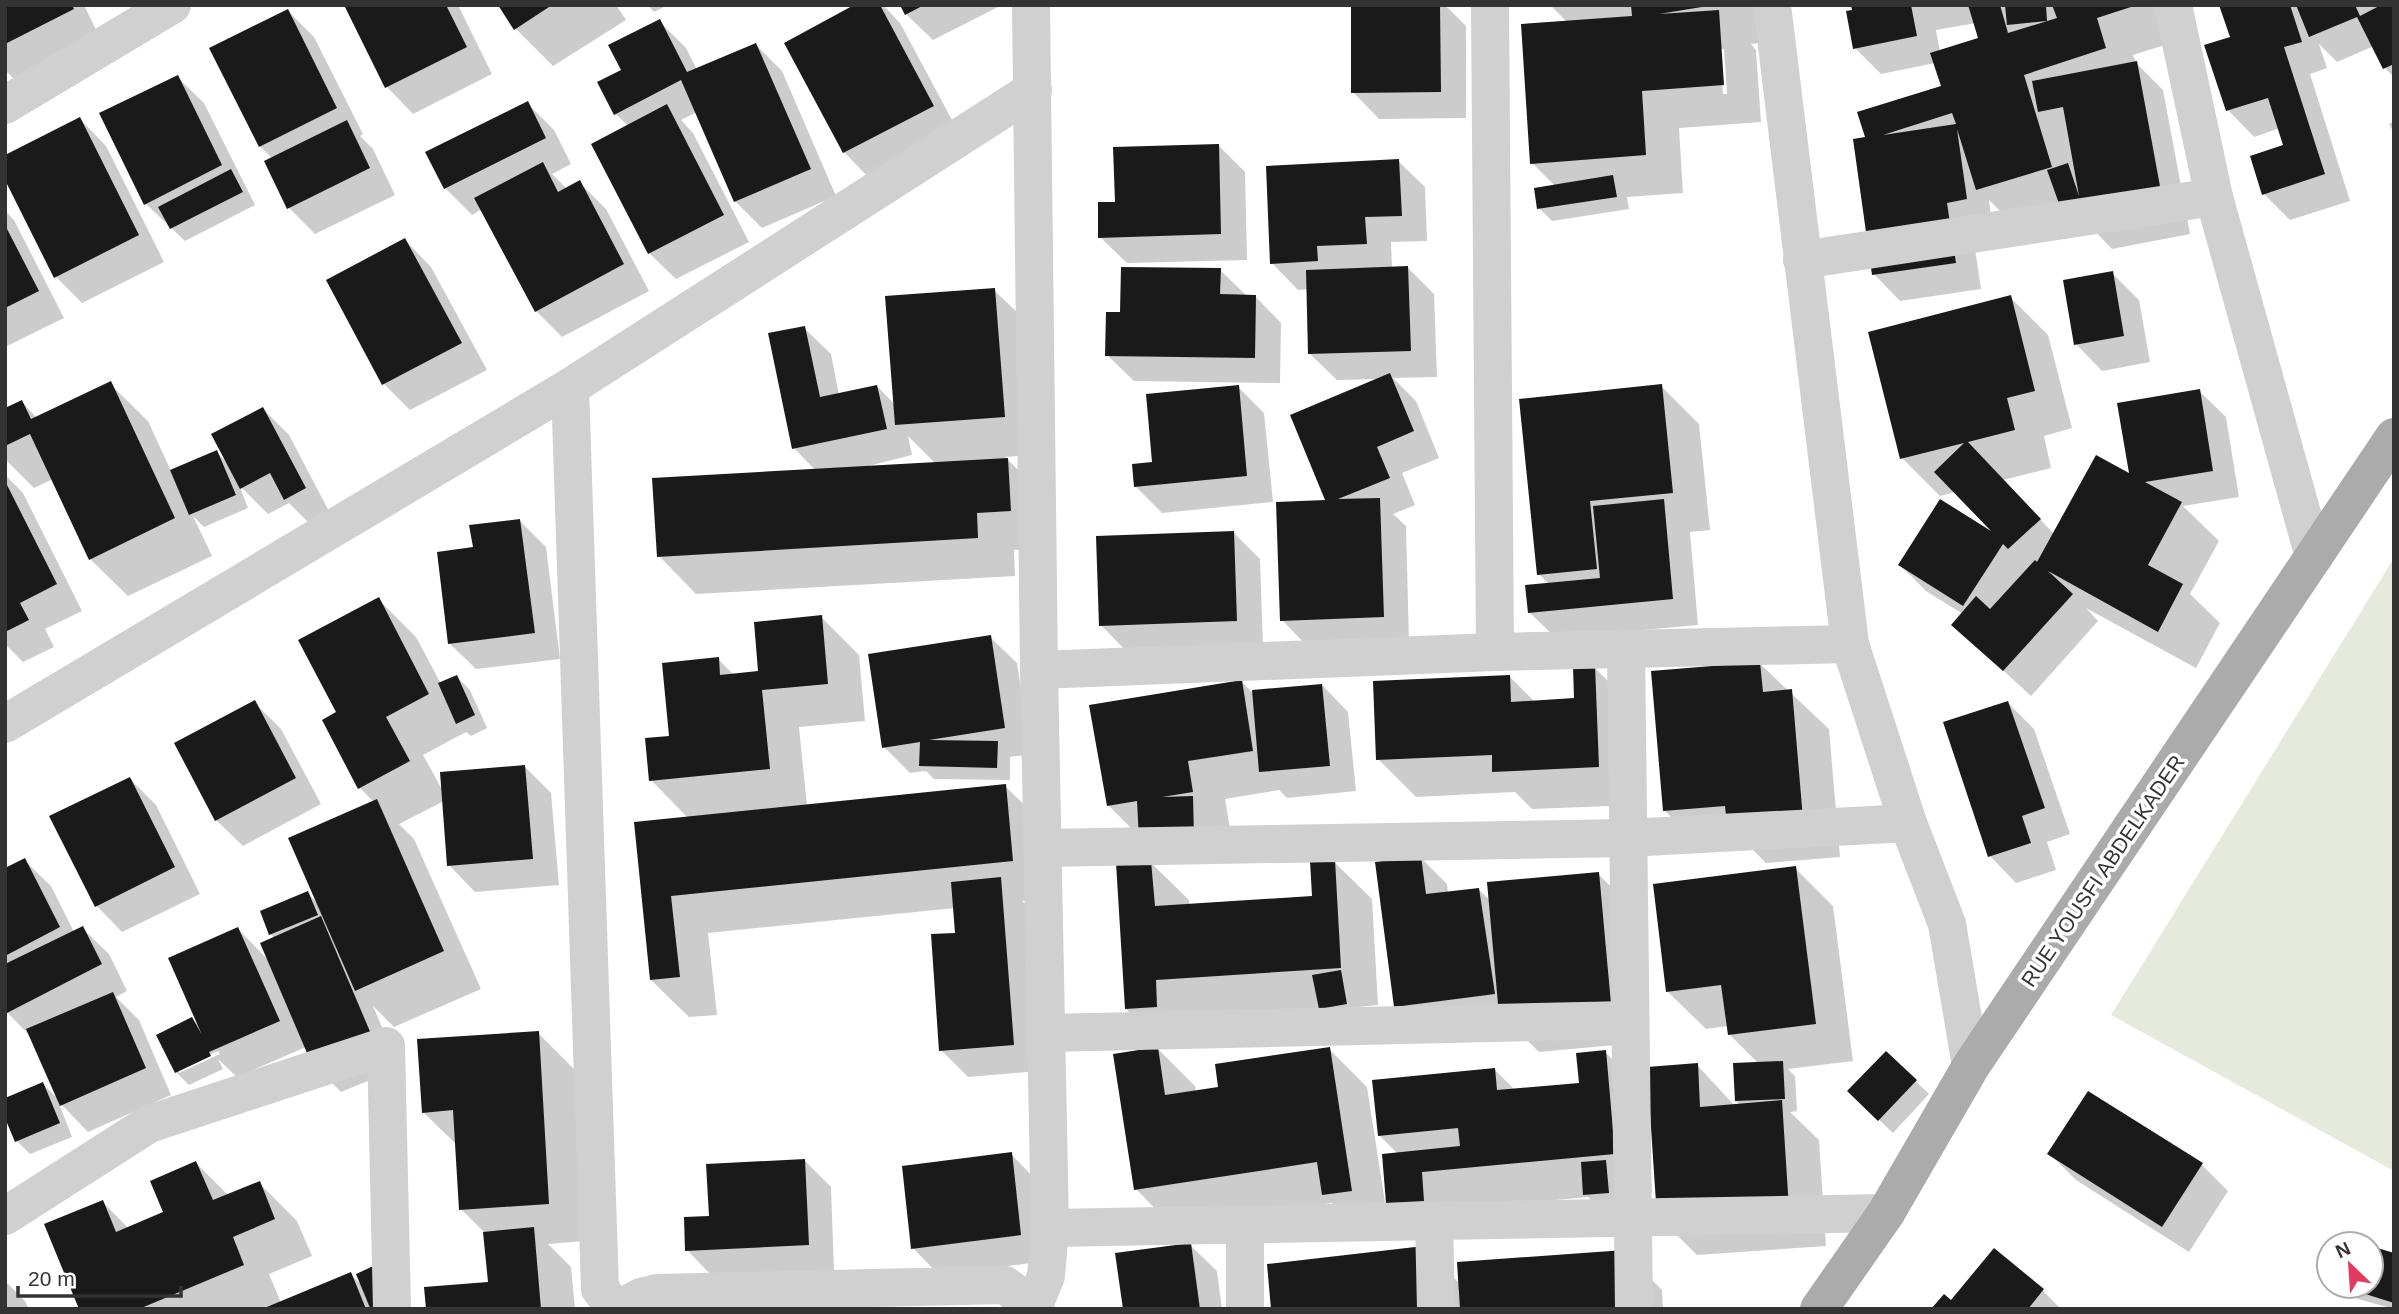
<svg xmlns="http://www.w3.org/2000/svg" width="2399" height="1314" font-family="Arial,sans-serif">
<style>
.green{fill:#e5eadc}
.shadow{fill:#0003;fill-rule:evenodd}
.building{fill:#1a1a1a;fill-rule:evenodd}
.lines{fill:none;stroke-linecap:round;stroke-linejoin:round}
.minor{stroke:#d0d0d0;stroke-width:38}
.major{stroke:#ababab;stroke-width:38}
.labels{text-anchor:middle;stroke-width:7;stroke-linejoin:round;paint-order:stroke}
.street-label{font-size:21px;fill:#333;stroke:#fff}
</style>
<rect width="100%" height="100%" fill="#fff"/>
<path class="green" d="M2394 558V1171L2111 1015Z"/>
<g class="shadow">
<path d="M5 5H84L99 36 14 79 5 70Z"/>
<path d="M346 5H458L492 74 413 114 387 87Z"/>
<path d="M500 5H616L626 20 553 66 515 28Z"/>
<path d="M648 5H668L654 12Z"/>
<path d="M858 5H883L900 23 959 133 870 179 844 152Z"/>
<path d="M902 5H1002L933 40 906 14Z"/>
<path d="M1352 5H1445L1466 26V118L1379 119 1353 92Z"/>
<path d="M1550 5H1779L1783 40 1751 44 1756 50 1761 122 1679 128 1683 193 1627 197 1629 209 1552 221 1539 208 1555 186 1532 163 1567 22ZM1720 49H1724L1727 94H1723Z"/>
<path d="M1853 5H2162L2174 42 2133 55 2136 63 2163 90 2190 234 2112 249 2085 221 2016 227 1989 200 1992 225 1972 229 1981 289 1900 301 1874 274 1868 139 1943 88 1935 63 1881 74 1855 48ZM1976 23 1981 39 1940 52 1936 30Z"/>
<path d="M2221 5H2394V77L2385 68 2374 46 2337 62 2319 44 2327 68 2310 74 2350 201 2290 220 2264 194 2286 146 2280 128 2254 137 2228 110 2232 38Z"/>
<path d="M288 11 314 37 363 134 360 136 373 149 395 195 315 234 289 208 273 159 260 146Z"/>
<path d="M659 21 686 48 697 70 756 45 782 71 836 196 762 228 735 201 697 112 681 120 693 133 749 242 676 279 649 253 628 126 616 114 624 70Z"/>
<path d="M177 77 204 103 255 205 185 241 146 204Z"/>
<path d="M528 104 554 130 571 164 552 174 567 189 580 183 606 209 649 291 562 337 536 311 482 209 472 215 445 188Z"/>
<path d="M80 119 106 146 164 262 82 303 56 277Z"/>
<path d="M2394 121V133L2389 124Z"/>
<path d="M1218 145 1245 172 1247 260 1127 263 1100 237 1117 204Z"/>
<path d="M1398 161 1425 187 1427 241 1391 242 1392 268H1408L1434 294 1437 377 1393 378 1416 401 1439 458 1402 473 1415 505 1393 514 1406 526 1409 643 1308 647 1282 620 1380 379 1337 380 1310 354 1308 289 1298 290 1272 263Z"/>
<path d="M5 211 14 220 64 318 5 347Z"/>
<path d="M405 240 431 267 487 370 410 410 384 384Z"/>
<path d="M1220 270 1247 296H1255L1281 323 1280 383 1134 381 1107 355 1122 314Z"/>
<path d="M2112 273 2139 300 2150 362 2102 371 2076 344Z"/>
<path d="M994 290 1032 327 1042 454 1005 457 1046 497 1048 548 1014 550 1015 576 696 594 659 556 815 470 794 448 804 328 831 354 839 395 877 386 895 405ZM908 436 935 463 864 467 912 455Z"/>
<path d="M2010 297 2048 335 2072 428 2044 436 2051 468 2003 480 2054 534 2132 477 2199 391 2226 417 2239 497 2183 506 2219 541 2190 594 2220 623 2196 668 2086 608 2098 621 2031 696 1954 625 1963 614 1926 591 1900 565 1996 535 1956 492 1940 496 1902 458Z"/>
<path d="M110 384 148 421 171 471 217 452 227 463 263 409 289 435 331 515 311 525 289 503 268 514 239 485 248 508 204 527 193 516 212 556 128 596 90 559 53 479 34 488 5 459V410L22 402 37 418Z"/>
<path d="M1661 386 1699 424 1710 530 1690 532 1698 625 1556 638 1529 612 1550 585 1539 574Z"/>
<path d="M1238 387 1264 413 1273 502 1162 513 1136 487 1154 464Z"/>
<path d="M5 475 23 493 82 611 45 629 54 647 23 662 5 644Z"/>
<path d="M520 521 546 547 560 659 476 669 449 643 475 549Z"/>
<path d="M1234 533 1260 559 1263 647 1127 652 1101 625Z"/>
<path d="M378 599 416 637 441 684 457 677 470 690 487 728 471 736 466 732 423 755 444 793 525 767 551 793 559 885 475 892 449 865 444 801 399 824 414 839 481 989 394 1027 373 1006 399 1068 341 1092 315 1066 306 1047 237 1077 218 1059 223 1069 189 1085 176 1072 192 1019 200 1027 238 929 269 961 275 938 270 934 308 893 318 904 374 802 360 788 339 713ZM218 1051 220 1054 179 1073V1069Z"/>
<path d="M821 617 859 655 865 721 799 727 807 806 1005 786 1043 823 1050 898 1022 901 1027 905 1039 1071 968 1077 941 1050 957 934 955 908 708 933 717 1015 689 1017 651 980 688 818 651 780 671 738 718 659 735 676 760 673Z"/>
<path d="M990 637 1017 663 1031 754 1010 757V780L934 779 926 771 910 773 884 747Z"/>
<path d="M1760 664 1829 729 1840 857 1766 863 1747 844 1702 848 1664 810Z"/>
<path d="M1594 667 1632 705 1636 805 1532 809 1515 792 1416 797 1378 759 1509 676 1535 702 1576 700Z"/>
<path d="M1241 681 1252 692 1322 685 1348 712 1356 791 1287 798 1279 790 1225 799 1230 829 1140 837 1108 805Z"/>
<path d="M255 703 281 729 321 804 243 846 216 820Z"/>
<path d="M2008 703 2034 729 2070 834 2047 842 2056 870 2016 883 1990 856Z"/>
<path d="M130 779 156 805 200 894 122 932 96 905Z"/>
<path d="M1421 858 1447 884 1448 893 1479 890 1491 901 1598 874 1636 911 1648 1042 1539 1052 1508 1021 1395 1006Z"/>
<path d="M24 860 51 886 74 932 82 928 109 954 127 991 116 997 139 1020 171 1095 88 1132 58 1101 72 1137 30 1154 17 1141 43 1084 60 1101 33 1039 5 1010V870Z"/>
<path d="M1334 862 1372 899 1378 1005 1358 1007 1360 1017 1164 1046 1126 1009 1151 863 1189 900V905L1314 898Z"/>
<path d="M1795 868 1833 906 1853 1061 1788 1069 1795 1076 1797 1111 1790 1112 1819 1140 1826 1246 1697 1255 1659 1217 1697 1065 1735 1106H1741L1736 1101 1759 1064 1729 1034 1728 1026 1706 1029 1668 992Z"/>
<path d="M538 1033 576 1071 586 1241 548 1244 571 1267 575 1309H428L490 1283 485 1233 461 1209 457 1145 423 1112Z"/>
<path d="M1157 1048 1195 1086 1196 1092 1220 1088 1329 1049 1367 1087 1389 1228 1361 1232 1332 1203 1173 1227 1136 1189Z"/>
<path d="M1605 1052 1643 1090 1652 1192 1620 1194 1621 1206 1598 1207 1588 1197 1459 1209 1387 1202 1398 1154 1379 1135 1495 1070 1515 1090 1581 1084Z"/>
<path d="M1886 1053 1929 1094 1893 1133 1849 1091Z"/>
<path d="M1011 1154 1037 1181 1047 1261 939 1275 913 1248Z"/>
<path d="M2050 1154 2202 1165 2228 1191 2189 1252 2076 1180Z"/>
<path d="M805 1161 831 1187 834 1271 713 1277 687 1250 711 1218Z"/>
<path d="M196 1163 229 1196 259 1183 297 1221 312 1256 269 1274 281 1303 350 1274 363 1286 407 1309H81L103 1202 129 1229 166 1213Z"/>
<path d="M1190 1245 1217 1271 1222 1309H1125Z"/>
<path d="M1424 1248 1460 1284 1624 1252 1662 1290 1663 1309H1273Z"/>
<path d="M2371 1248 2394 1255V1309L2358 1299 2345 1286H2371Z"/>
<path d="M5 1281 25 1301 29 1309H5Z"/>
<path d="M2042 1290 2061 1309H1933L1951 1302Z"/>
</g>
<g class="building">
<path d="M5 5H72L74 9 5 44Z"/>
<path d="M344 5H446L467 47 385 88Z"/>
<path d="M498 5H552L514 30Z"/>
<path d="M854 5H880L934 106 843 153 784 43Z"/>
<path d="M900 5H924L905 15Z"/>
<path d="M1351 5H1440L1441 92 1351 93Z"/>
<path d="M1631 5H1714L1659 14 1719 10 1724 85 1642 91 1646 155 1530 164 1521 24 1632 16Z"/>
<path d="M1851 5H1911L1917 36 1853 49 1846 11 1852 10Z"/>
<path d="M1968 5H2000L2008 33 2057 18 2052 5 2134 6 2097 18 2106 48 2024 75 2052 167 1976 190 1957 129 1967 199 1947 203 1956 263 1872 275 1853 139 1865 137 1857 112 1941 86 1930 53 1978 38ZM1952 113 1956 124 1883 135Z"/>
<path d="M2005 5H2046L2047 21 2007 25Z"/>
<path d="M2219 5H2290L2302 42 2284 47 2325 174 2262 195 2250 156 2283 145 2268 98 2226 111 2204 45 2230 37Z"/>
<path d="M2296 5H2355L2360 16 2381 5H2394V64L2383 69 2357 17 2309 37Z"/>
<path d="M288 9 337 108 259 147 209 48Z"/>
<path d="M660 19 687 72 756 43 811 169 734 202 681 80 614 115 597 82 621 70 608 45Z"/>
<path d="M2137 61 2164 208 2062 212 2047 170 2068 163 2079 196 2063 107 2038 112 2032 81Z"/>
<path d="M178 75 222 165 144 205 99 113Z"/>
<path d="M528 101 546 138 444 189 425 152Z"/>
<path d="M667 104 724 215 648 254 591 144Z"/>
<path d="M80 117 139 235 54 278 5 180V155Z"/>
<path d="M347 120 370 168 287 209 264 161Z"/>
<path d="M1219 144 1221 234 1098 238V202H1115L1113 147Z"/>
<path d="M1399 159 1402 216 1365 217 1367 244 1317 246 1318 261 1270 264 1266 166Z"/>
<path d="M543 162 558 192 580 180 624 264 535 312 474 198Z"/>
<path d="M231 169 243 192 170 229 158 207Z"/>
<path d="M1613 175 1617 197 1537 209 1534 188Z"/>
<path d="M5 225 39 291 5 308Z"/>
<path d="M405 238 462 343 382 385 326 280Z"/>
<path d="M1408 266 1411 351 1308 354 1306 270Z"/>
<path d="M1121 267 1221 268 1220 294 1256 295 1255 358 1105 356 1106 312H1120Z"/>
<path d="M2113 271 2124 336 2074 345 2063 280Z"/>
<path d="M995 288 1005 417 895 425 885 296Z"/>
<path d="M2011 295 2035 391 2007 398 2015 430 1968 442 2041 519 2008 549 2003 544 1963 606 1898 565 1940 499 1991 531 1934 472 1964 443 1900 459 1868 332Z"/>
<path d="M805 326 820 397 877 385 887 429 792 449 768 333Z"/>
<path d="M1390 373 1414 431 1377 447 1390 478 1338 499 1380 498 1384 617 1280 621 1276 502 1325 500 1290 415Z"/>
<path d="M111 381 175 518 89 560 30 434 5 446V408L22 400 31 419Z"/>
<path d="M1662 384 1673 493 1590 501 1597 569 1537 575 1519 399Z"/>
<path d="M1239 385 1247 476 1134 487 1132 464 1152 462 1146 394Z"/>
<path d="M2200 389 2213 471 2145 482 2182 502 2148 565 2183 584 2158 632 2048 571 2073 594 2003 671 1951 625 1976 596 1990 609 2035 560 2037 562 2096 455 2129 473 2117 403Z"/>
<path d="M263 407 306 488 284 500 270 473 240 489 211 434Z"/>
<path d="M217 450 236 495 189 515 170 470Z"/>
<path d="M1008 458 1011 511 977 513 978 538 657 557 652 478Z"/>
<path d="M5 481 57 584 20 603 29 620 5 632Z"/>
<path d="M1664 499 1673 599 1528 613 1525 585 1600 578 1593 506Z"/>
<path d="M520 519 535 633 448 644 437 552 473 547 469 525Z"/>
<path d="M1234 531 1237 621 1099 626 1096 536Z"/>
<path d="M379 597 429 694 386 717 410 761 358 789 322 720 336 712 298 640Z"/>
<path d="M822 615 828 684 762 690 770 769 649 781 645 738 669 736 662 663 719 657 720 675 758 671 754 622Z"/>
<path d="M991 635 1005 728 929 740 998 741 997 768 919 766 920 742 882 748 868 654Z"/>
<path d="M1760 662 1763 692 1792 689 1803 819 1727 826 1725 806 1663 811 1651 671Z"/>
<path d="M1595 665 1599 767 1492 772V755L1376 760 1373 681 1510 675 1511 702 1574 698 1573 666Z"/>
<path d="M457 675 475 715 456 724 438 683Z"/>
<path d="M1242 680 1253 751 1188 761 1193 792 1162 797 1193 796 1194 838 1139 840 1137 801 1107 806 1089 705Z"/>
<path d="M1322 684 1330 766 1259 772 1252 690Z"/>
<path d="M255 700 296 778 215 821 174 743Z"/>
<path d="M2008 701 2045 808 2022 816 2031 843 1988 857 1943 722Z"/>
<path d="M525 765 533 859 447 866 440 772Z"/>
<path d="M130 777 175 867 95 907 49 816Z"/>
<path d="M1006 784 1013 861 671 896 680 977 650 980 634 822Z"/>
<path d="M377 799 444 951 355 991 288 838Z"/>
<path d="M1421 856 1426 894 1479 888 1495 994 1394 1007 1375 862Z"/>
<path d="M25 858 60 927 5 956V868Z"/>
<path d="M1335 860 1341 968 1156 980 1157 1007 1125 1009 1116 863 1151 861 1155 906 1312 896 1310 861Z"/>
<path d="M1796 866 1816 1024 1728 1035 1721 985 1666 992 1653 884Z"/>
<path d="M1599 872 1611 1004 1499 1015 1487 882Z"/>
<path d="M1001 877 1014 1045 939 1051 931 934 955 933 951 882Z"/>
<path d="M308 891 318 915 269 935 260 911Z"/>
<path d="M321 916 374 1041 313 1067 260 943Z"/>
<path d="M83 926 102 964 5 1014V964Z"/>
<path d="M238 927 280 1021 209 1052 211 1056 175 1073 156 1035 192 1017 202 1035 168 958Z"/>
<path d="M1341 970 1347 1004 1319 1009 1312 975Z"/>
<path d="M113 992 146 1068 60 1106 26 1029Z"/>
<path d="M539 1031 549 1204 459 1210 453 1110 422 1113 417 1039Z"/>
<path d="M1158 1047 1165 1095 1218 1087 1215 1064 1330 1047 1352 1191 1322 1195 1317 1162 1134 1190 1113 1054Z"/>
<path d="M1606 1050 1615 1154 1422 1172 1424 1201 1386 1203 1382 1154 1460 1146 1458 1128 1378 1136 1372 1080 1495 1068 1497 1090 1579 1083 1576 1053Z"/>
<path d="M1886 1051 1917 1080 1878 1121 1847 1091Z"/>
<path d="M1783 1061 1785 1099 1735 1101 1733 1063Z"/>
<path d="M1698 1063 1700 1107 1782 1100 1789 1209 1657 1218 1647 1067Z"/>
<path d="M43 1082 60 1123 15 1142 5 1118V1098Z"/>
<path d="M2088 1091 2203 1163 2162 1227 2047 1154Z"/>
<path d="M1012 1152 1021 1235 911 1249 902 1166Z"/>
<path d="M805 1159 809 1245 685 1251 684 1217 709 1216 706 1164Z"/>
<path d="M1606 1160 1609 1193 1583 1195 1581 1162Z"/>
<path d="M196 1161 213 1200 260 1181 275 1219 233 1237 244 1265 139 1309H79L44 1224 103 1200 116 1232 163 1212 150 1181Z"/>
<path d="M534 1227 541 1309H426L424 1287 488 1282 483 1232Z"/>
<path d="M1191 1243 1200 1309H1123L1115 1253Z"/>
<path d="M1424 1246 1431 1309H1271L1267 1264Z"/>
<path d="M2371 1246 2394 1253V1303L2343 1287 2371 1286Z"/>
<path d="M1994 1248 2044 1289 2028 1309H1931L1944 1294 1951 1300Z"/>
<path d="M1625 1250 1629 1309H1460L1457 1262Z"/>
<path d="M380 1263 395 1297 370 1308 356 1274Z"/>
<path d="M351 1272 366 1309H262Z"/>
</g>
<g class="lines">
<g class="minor">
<path d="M1031 5 1039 670 1050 1228 1046 1276 1034 1305"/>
<path d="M1490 5 1495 652"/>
<path d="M1772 5 1850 644 1908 823 1947 924 1971 1066"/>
<path d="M2173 5 2214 197 2314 557"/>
<path d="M5 105 172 5"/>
<path d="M1802 260 2214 197"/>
<path d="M570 387 600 1289 616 1309"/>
<path d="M1626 649 1634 1309"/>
<path d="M1039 670 1495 652 1850 644"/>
<path d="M5 724 570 387 1033 90"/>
<path d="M1044 848 1627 838 1908 823"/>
<path d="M1047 1033 1629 1020"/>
<path d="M5 1216 149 1124 386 1046 392 1309"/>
<path d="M1434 1221 1436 1309"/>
<path d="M1245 1224V1309"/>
<path d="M1050 1228 1886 1213"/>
<path d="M619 1309 641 1297 657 1293 1005 1285 1036 1309"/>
</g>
<path class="major" d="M1819 1309 1886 1213 1971 1066 2394 437"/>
</g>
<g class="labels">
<g class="street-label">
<text transform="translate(2103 871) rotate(-56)" y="7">RUE YOUSFI ABDELKADER</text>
</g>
</g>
<rect width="2399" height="1314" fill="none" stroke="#333333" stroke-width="14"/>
<g transform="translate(2350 1265) rotate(335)"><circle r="33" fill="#ffffff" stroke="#adadad" stroke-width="2"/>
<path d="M0-5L12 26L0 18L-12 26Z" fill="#e33b60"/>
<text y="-10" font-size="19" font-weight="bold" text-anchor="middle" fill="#333333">N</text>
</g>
<path d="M18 1286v10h163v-10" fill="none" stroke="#333333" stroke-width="3.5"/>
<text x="28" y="1286" font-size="21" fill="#333333" stroke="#ffffff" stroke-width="5" paint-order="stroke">20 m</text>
</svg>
